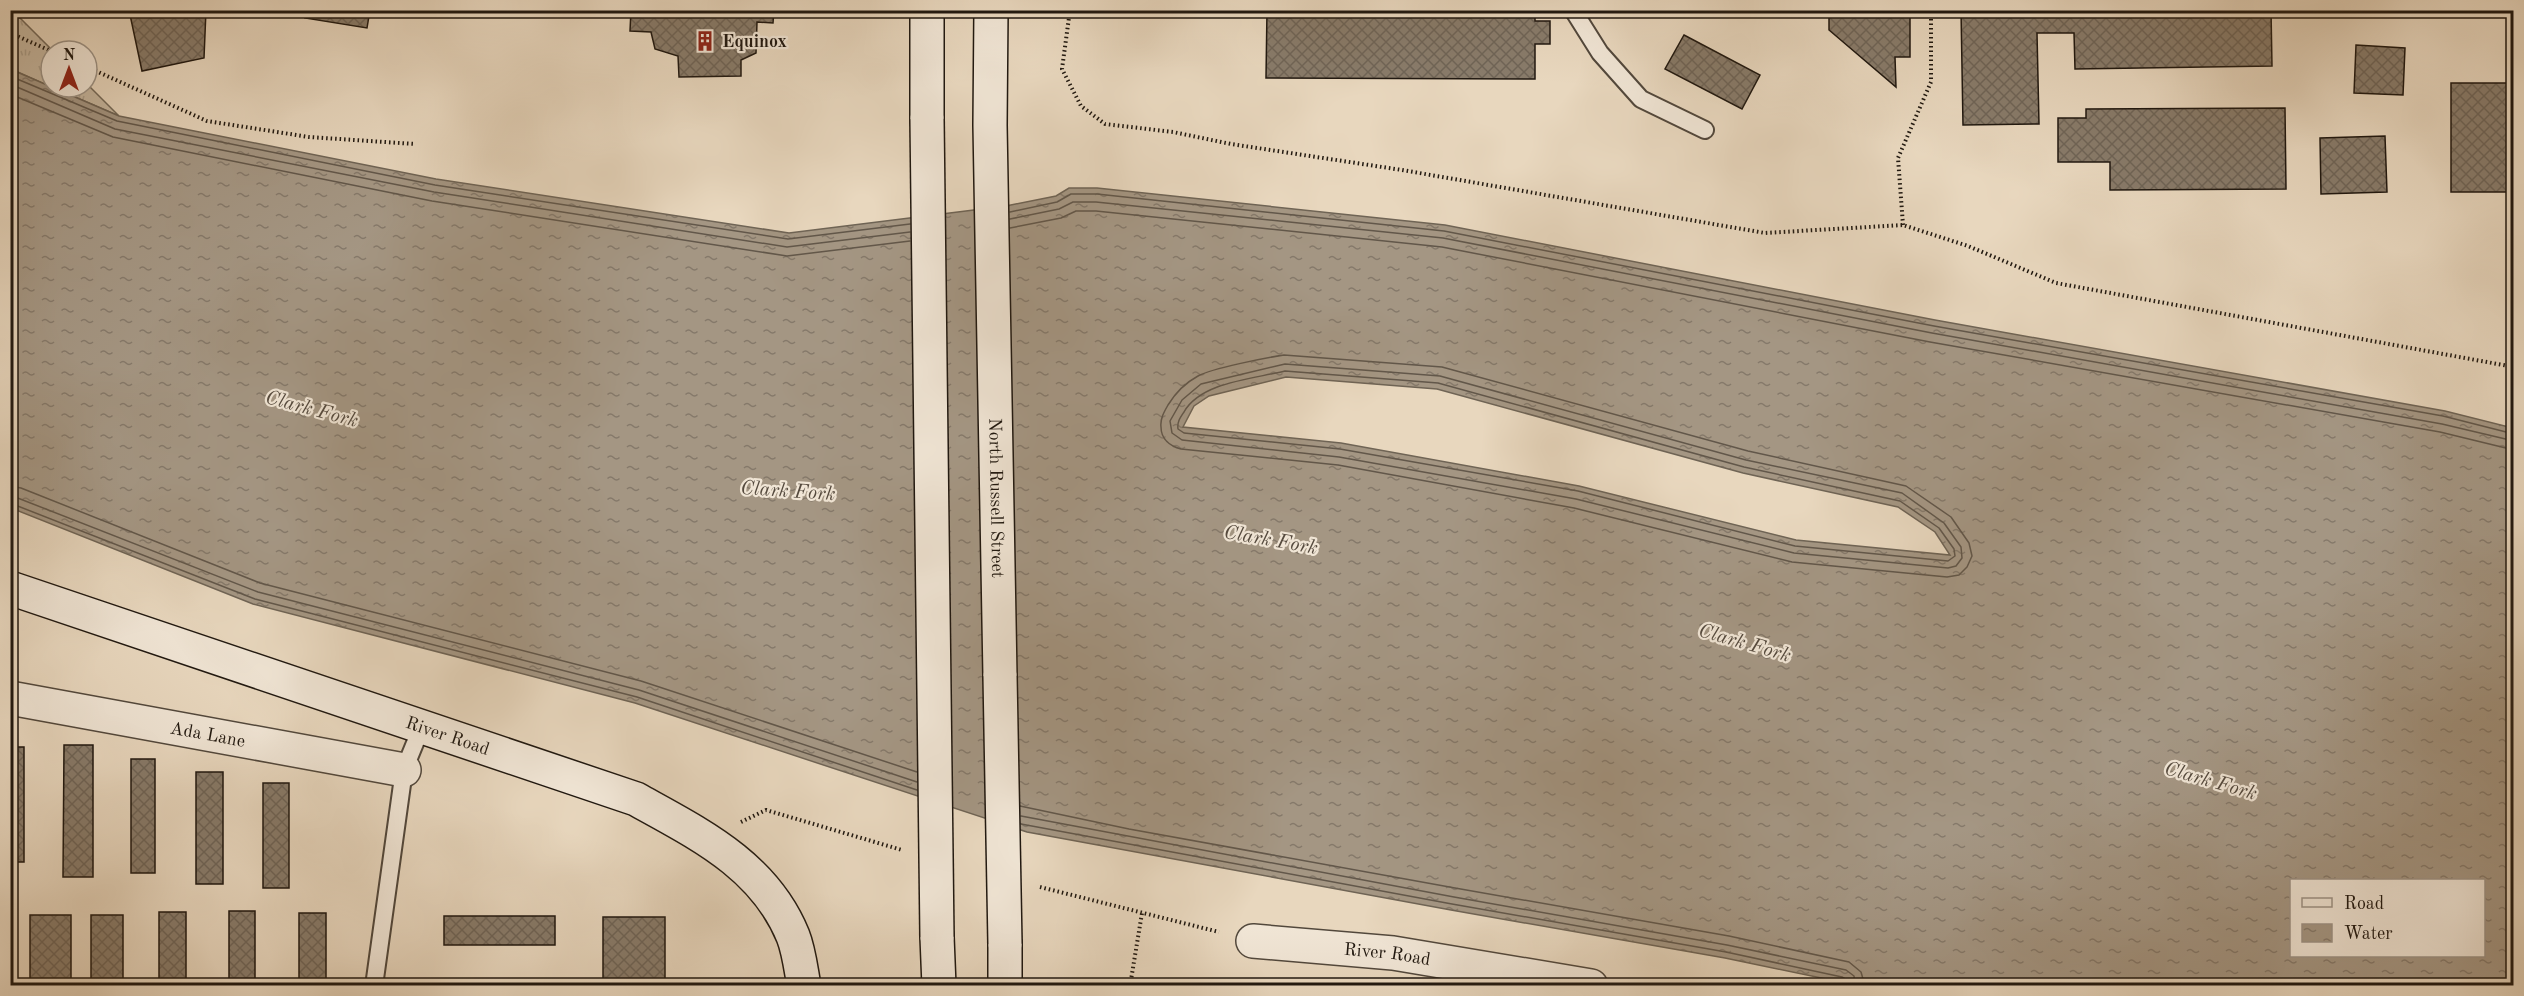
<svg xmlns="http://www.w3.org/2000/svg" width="2524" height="996" font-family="'Old Standard TT',serif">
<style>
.park{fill:url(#park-tufts);stroke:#736858;stroke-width:1.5}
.water{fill:url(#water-ripples);stroke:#6f6455;stroke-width:1.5;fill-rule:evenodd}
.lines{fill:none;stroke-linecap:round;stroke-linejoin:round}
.shore{stroke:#62574a;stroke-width:1.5}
.building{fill:url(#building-cross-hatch);stroke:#201810;stroke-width:1.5}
.lane-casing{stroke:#52483c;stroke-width:20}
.street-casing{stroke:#52483c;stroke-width:36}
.secondary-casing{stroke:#201810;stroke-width:36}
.path{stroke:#201810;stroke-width:4;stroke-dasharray:1.5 3;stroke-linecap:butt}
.lane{stroke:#f0e5d5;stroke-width:16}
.street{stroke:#f0e5d5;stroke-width:33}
.secondary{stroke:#f0e5d5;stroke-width:33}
.secondary-bridge-casing{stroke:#201810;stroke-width:36;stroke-linecap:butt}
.secondary-bridge{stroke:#f0e5d5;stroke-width:33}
.labels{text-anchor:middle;stroke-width:4.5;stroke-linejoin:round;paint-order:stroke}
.poi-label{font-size:18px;font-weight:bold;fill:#201810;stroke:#f0e5d5;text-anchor:start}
.street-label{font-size:18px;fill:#201810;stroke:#f0e5d5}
.water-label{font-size:20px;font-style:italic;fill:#554a3e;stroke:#f0e5d5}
</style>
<defs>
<pattern id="park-tufts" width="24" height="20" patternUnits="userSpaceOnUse" patternTransform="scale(1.5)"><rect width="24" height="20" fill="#c6b7a0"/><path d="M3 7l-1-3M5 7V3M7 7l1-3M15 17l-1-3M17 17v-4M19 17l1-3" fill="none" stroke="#aa9d89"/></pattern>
<pattern id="water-ripples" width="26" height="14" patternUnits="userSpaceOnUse" patternTransform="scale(1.5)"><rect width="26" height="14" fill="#a49683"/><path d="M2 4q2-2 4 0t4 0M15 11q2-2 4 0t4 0" fill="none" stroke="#85796a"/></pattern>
<pattern id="building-cross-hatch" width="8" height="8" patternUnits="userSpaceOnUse" patternTransform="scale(1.5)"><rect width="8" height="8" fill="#887b6a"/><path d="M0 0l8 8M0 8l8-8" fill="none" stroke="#6f6456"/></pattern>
</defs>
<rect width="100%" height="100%" fill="#e8d7be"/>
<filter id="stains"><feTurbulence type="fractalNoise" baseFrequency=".00333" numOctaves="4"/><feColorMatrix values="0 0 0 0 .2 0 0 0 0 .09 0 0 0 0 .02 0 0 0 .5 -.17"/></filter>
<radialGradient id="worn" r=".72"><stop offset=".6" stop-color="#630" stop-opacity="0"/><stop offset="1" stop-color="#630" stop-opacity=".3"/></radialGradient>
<g class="park">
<path d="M12 10 53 51H51V87L11 69Z"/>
<path d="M87 84 119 116 52 87H87Z"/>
</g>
<path class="water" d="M10 69 119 116 436 179 789 233 1006 206 1056 196 1069 188H1097L1445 225 1935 320 2445 411 2513 428V985H1855L1725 958 1451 910 1027 832 635 703 253 604 11 508ZM1286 377 1437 389 1743 473 1898 507 1935 532 1950 555 1796 540 1579 486 1341 443 1183 427 1194 406 1209 396ZM2292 880H2484V956H2292Z"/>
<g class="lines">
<g class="shore">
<path d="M10 76 117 121 435 185 788 239 910 224"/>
<path d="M10 84 115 129 434 192 787 247 910 232"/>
<path d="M10 94 113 137 432 201 787 256 910 241"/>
<path d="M1010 212 1057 202 1071 194H1097L1444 231 1934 326 2443 416 2514 434"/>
<path d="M1010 219 1059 209 1073 202H1096L1443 238 1932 333 2442 424 2514 441"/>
<path d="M1010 228 1061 218 1076 211H1096L1442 247 1930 342 2440 432 2514 450"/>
<path d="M1284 355 1442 367 1748 451 1906 486 1951 517 1969 543 1972 556 1967 567 1959 575 1947 577 1792 562 1574 508 1338 465 1181 449C1170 446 1161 439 1161 427 1160 419 1164 412 1168 405 1176 392 1185 383 1198 376 1213 368 1265 358 1284 355Z"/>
<path d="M1285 364 1440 376 1746 460 1902 493 1944 523 1961 547 1962 558 1956 566 1948 568 1794 553 1576 499 1339 457 1182 440 1172 433 1170 421 1182 400 1201 384Z"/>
<path d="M1285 371 1438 383 1744 467 1900 501 1939 528 1954 549 1955 556 1948 561 1795 546 1578 491 1340 449 1184 433 1178 429C1177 422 1180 418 1184 412 1201 382 1253 379 1285 371Z"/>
<path d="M10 486 21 488 260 583 641 681 917 772"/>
<path d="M10 495 258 592 639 690 917 782"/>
<path d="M10 503 255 599 637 697 917 790"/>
<path d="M1020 806 1129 829 1455 888 1729 936 1849 962 1861 972 1865 986"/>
<path d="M1021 816 1454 897 1727 945 1846 970 1854 976 1855 986"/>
<path d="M1021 824 1452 904 1726 952 1842 977 1847 980 1848 986"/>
</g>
</g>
<g class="building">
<path d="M129 10H206L204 58 142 71Z"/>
<path d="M308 10H370L367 28 305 18Z"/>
<path d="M631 10H774L773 23 757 22 756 53 741 60V76L679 77 678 56 655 49 651 32 630 31Z"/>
<path d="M1267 10H1535V21H1550V44H1535V79L1266 78Z"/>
<path d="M1829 10H1910V57H1895L1896 87 1829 30Z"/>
<path d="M1961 10H2271L2272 66 2075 69 2074 33H2037L2039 124 1963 125Z"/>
<path d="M1684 35 1760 75 1742 109 1665 69Z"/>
<path d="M2356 45 2405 48 2403 95 2354 93Z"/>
<path d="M2451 83H2514V119H2510V148H2514V192H2451Z"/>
<path d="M2285 108 2286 189 2110 190V162H2058V118H2086V109Z"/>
<path d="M2385 136 2387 192 2321 194 2320 138Z"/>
<path d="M64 745H93V877H63Z"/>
<rect x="10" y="747" width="14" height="115"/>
<rect x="131" y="759" width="24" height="114"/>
<rect x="196" y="772" width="27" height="112"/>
<rect x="263" y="783" width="26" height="105"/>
<rect x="229" y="911" width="26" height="75"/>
<rect x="159" y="912" width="27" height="74"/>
<rect x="299" y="913" width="27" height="73"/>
<rect x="30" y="915" width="41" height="71"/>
<rect x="91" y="915" width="32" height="71"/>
<rect x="444" y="916" width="111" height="29"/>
<rect x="603" y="917" width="62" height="69"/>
</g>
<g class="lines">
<g class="lane-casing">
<g id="lane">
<path d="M1573 10 1600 53 1641 99 1705 130"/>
<path d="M374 986 404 770 422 726"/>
</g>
</g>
<g class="street-casing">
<g id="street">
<path id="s1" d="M10 698 404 770"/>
<path id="s2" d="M1253 941 1393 953 1591 986"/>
</g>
</g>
<g class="secondary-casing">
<g id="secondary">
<path d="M927 10V119"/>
<path id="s3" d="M991 10 990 125 1000 676"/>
<path id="s4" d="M10 588 636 799C699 834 764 865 793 936 799 951 801 970 804 986"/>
<path d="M937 937 939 986"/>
<path d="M1005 986V944"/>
</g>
</g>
<g class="path">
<path d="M1070 10 1062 69 1081 106 1105 124 1173 132 1231 144 1402 170 1765 233 1903 225 1968 246 2056 283 2514 367"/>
<path d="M10 33 51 51"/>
<path d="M87 67 207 121 309 137 415 144"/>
<path d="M1903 225 1898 158 1931 82V10"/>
<path d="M741 822 766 810 902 850"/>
<path d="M1040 887 1219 932"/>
<path d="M1130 986 1142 913"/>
</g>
<use href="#lane" class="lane"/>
<use href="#street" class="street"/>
<use href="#secondary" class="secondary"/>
<g class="secondary-bridge-casing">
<g id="secondary-bridge">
<path d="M927 119 937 937"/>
<path d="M1000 676 1005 944"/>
</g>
</g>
<use href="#secondary-bridge" class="secondary-bridge"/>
</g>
<defs>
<g id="building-bare" transform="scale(1.62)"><path d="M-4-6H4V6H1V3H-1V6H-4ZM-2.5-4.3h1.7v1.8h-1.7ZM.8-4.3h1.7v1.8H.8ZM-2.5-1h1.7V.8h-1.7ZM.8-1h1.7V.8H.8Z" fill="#8f2418" stroke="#f0e5d5" stroke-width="2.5" paint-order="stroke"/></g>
</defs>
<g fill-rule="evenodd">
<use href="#building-bare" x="705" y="41"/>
</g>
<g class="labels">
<g class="poi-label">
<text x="722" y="47">Equinox</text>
</g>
<g class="street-label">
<text dy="6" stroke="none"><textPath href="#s3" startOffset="488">North Russell Street</textPath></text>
<text dy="6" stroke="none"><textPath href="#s1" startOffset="201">Ada Lane</textPath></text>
<text dy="6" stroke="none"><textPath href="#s4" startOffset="462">River Road</textPath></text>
<text dy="6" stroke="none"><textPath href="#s2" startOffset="135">River Road</textPath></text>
</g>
<g class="water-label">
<text transform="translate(312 408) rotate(15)" y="7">Clark Fork</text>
<text transform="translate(788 490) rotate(4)" y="7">Clark Fork</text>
<text transform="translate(1271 539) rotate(10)" y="7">Clark Fork</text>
<text transform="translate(1745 642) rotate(16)" y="7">Clark Fork</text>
<text transform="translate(2211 780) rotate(16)" y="7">Clark Fork</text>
</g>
</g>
<rect width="2524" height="996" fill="none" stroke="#e8d7be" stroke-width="36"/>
<rect x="12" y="12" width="2500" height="972" fill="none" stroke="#201810" stroke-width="3"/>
<rect x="18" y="18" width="2488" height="960" fill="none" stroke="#201810" stroke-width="1.5"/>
<rect x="2290" y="879" width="195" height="78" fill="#f0e5d5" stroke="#9d9386" stroke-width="1.5"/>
<rect x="2302" y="898" width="30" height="9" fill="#f0e5d5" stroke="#9d9386" stroke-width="1.5"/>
<text x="2344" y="909" font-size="18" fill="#201810">Road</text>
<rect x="2302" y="924" width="30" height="18" fill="url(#water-ripples)" stroke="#9d9386" stroke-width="1.5"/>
<text x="2344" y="939" font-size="18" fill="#201810">Water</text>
<g transform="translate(69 69)"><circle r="28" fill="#f0e5d5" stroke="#9d9386" stroke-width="1.5"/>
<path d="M0-4.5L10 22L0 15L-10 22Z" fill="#8f2418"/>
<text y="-9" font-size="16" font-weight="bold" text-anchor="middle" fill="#201810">N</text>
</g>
<rect width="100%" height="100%" filter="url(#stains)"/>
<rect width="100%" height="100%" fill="url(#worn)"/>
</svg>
